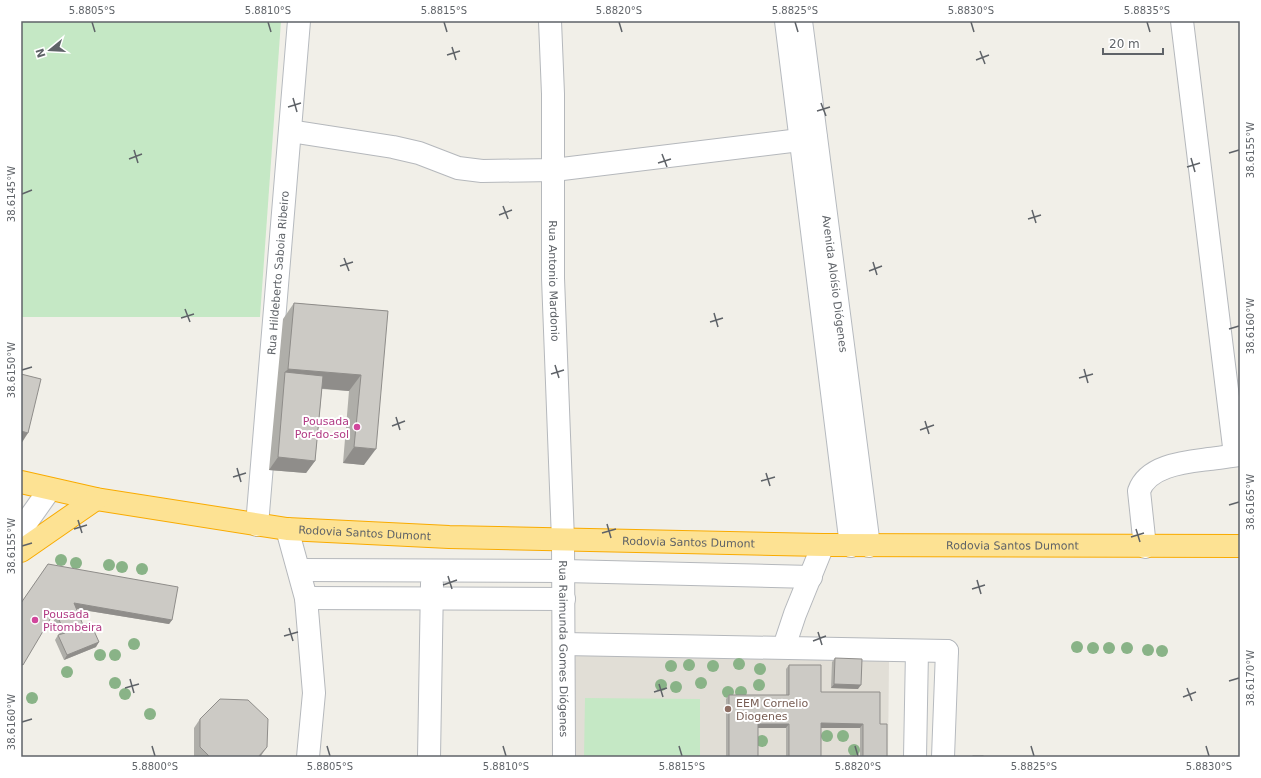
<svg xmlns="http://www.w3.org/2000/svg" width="1261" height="778" font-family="'DejaVu Sans',sans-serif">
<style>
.education{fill:#e1ded6}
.green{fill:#c5e8c5}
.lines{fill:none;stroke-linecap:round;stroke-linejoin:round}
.street-casing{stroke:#b5b8bc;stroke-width:24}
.secondary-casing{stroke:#b6babf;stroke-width:24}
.highway-casing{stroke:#f9ab00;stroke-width:24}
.street{stroke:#fff;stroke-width:22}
.secondary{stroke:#fff;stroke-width:22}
.highway{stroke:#fde293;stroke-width:22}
.tree{fill:#89b387}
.wall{fill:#afaea9}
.shaded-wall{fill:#8f8d8a}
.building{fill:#cccac5;stroke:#8f8d8a}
.ticks{fill:none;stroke:#5f6368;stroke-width:1.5}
.hotel-dot{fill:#d1479c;stroke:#fff;stroke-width:1.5}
.education-dot{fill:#8d6e63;stroke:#fff;stroke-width:1.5}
.labels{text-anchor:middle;stroke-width:4;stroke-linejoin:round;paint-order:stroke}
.street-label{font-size:11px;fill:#5f6368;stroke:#fff}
.hotel-label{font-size:11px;fill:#b23c85;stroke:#fff;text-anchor:end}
.education-label{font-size:11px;fill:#785e54;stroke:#fff;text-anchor:start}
.neatline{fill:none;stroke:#5f6368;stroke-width:1.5}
.ticks-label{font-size:10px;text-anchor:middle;fill:#5f6368}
</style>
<rect width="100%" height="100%" fill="#f1efe8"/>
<path class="education" d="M569 654 889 660 888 757H567Z"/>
<g class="green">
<path d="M21 21H281L260 317H21Z"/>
<path d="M585 698 700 699V757H584Z"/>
</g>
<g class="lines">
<g class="street-casing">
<g id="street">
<path id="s1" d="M550 21 553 94V278L563 540 564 757"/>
<path d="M1182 21 1235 455"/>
<path d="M290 131 393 147 419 153 458 168 482 171 554 170 816 138"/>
<path d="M287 529 306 598 314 693 308 757"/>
<path d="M1145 547 1139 491C1148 465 1186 462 1209 459 1219 458 1230 456 1240 455"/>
<path d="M299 570 564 571 811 577"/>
<path d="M306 598 564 599"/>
<path d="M564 644 947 651"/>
<path d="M784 647 795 614 823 545"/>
<path d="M429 757 432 584"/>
</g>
</g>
<g class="secondary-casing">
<g id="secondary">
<path d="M786 21 851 546"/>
<path id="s2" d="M801 21 869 546"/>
<path id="s3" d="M257 525 299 21"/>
<path d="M21 530 50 489"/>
<path d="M915 757 917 651"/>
<path d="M943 757 947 651"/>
</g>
</g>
<g class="highway-casing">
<g id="highway">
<path id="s4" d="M21 482 96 499 287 529 449 537 823 545 1240 546"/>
<path d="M21 551 96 499"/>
</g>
</g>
<use href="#street" class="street"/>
<use href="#secondary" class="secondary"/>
<use href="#highway" class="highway"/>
</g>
<g class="tree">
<circle cx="61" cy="560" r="6"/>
<circle cx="76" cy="563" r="6"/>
<circle cx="109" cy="565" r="6"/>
<circle cx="122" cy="567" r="6"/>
<circle cx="142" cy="569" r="6"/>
<circle cx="134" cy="644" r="6"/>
<circle cx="1077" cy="647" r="6"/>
<circle cx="1093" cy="648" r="6"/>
<circle cx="1109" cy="648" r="6"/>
<circle cx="1127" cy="648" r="6"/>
<circle cx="1148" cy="650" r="6"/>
<circle cx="1162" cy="651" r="6"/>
<circle cx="100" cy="655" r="6"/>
<circle cx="115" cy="655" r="6"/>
<circle cx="739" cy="664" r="6"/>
<circle cx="689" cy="665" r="6"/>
<circle cx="671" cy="666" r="6"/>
<circle cx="713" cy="666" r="6"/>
<circle cx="760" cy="669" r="6"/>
<circle cx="67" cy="672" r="6"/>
<circle cx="115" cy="683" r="6"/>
<circle cx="701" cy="683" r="6"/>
<circle cx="661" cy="685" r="6"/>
<circle cx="759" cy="685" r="6"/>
<circle cx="676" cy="687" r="6"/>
<circle cx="728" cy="692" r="6"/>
<circle cx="741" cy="692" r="6"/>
<circle cx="125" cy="694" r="6"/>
<circle cx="32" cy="698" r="6"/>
<circle cx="150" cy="714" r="6"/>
<circle cx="827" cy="736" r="6"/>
<circle cx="843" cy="736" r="6"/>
<circle cx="762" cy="741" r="6"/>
<circle cx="854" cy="750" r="6"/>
</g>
<g class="wall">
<path d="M294 303 388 311 364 465 343 463 349 391 322 389 315 461 306 473 269 470 283 319Z"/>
<path d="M48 564 172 620 169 624 77 609 83 625 96 647 64 660 55 640 58 635H60L52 616 21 667V603Z"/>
<path d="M835 658 858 689 831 688 832 662Z"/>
<path d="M789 665 821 692 880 724 887 757H860V728H821V757H786V728H758V757H726V699L729 695H786V669Z"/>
<path d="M200 719 262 756 260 757H195L194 756V728Z"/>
</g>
<g class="shaded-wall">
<path d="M288 369 361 375 349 391 284 385 285 372Z"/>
<path d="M21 431 28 433 21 444Z"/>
<path d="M354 447 376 449 364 465 343 463Z"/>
<path d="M278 457 315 461 306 473 269 470Z"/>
<path d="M74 603 172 620 169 624 71 608Z"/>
<path d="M99 642 96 647 64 660 67 655Z"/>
<path d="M834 684 861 685 858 689 831 688Z"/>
<path d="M821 723 863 724 860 728H818Z"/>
<path d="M758 724H789L786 728H755Z"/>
<path d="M267 747 260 757H258Z"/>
</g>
<g class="building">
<path d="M294 303 388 311 376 449 354 447 361 375 288 369Z"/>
<path d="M285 372 323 376 315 461 278 457Z"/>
<path d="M21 374 41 379 28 433 21 431Z"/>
<path d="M48 564 178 587 172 620 74 603 83 625 90 622 99 642 67 655 58 635 65 633 55 611 23 665 21 664V603Z"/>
<path d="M835 658 862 659 861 685 834 684Z"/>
<path d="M789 665H821V692H880V724H887V757H863V724L821 723V757H789V724H758V757H729V695H789Z"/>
<path d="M220 699 248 700 268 719 267 747 258 757H210L200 747V719Z"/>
<rect x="973" y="756" width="10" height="1"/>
</g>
<path class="ticks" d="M92 22 95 32M268 22 271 32M444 22 447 32M619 22 622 32M795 22 798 32M971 22 974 32M1147 22 1150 32M452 47 456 60M980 51 985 64M447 55 460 51M976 60 989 55M293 98 297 112M821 103 826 116M288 107 301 103M817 111 830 107M134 150 138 163M1229 153 1239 150M662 154 667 167M1191 158 1195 172M129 159 142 154M658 163 671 159M1187 167 1200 163M22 194 32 190M503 206 508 219M1032 210 1036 223M499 215 512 210M1028 219 1041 215M344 258 349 271M873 262 877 275M340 266 353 262M869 271 882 266M185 309 190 322M714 313 718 327M181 318 194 314M710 322 723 318M1229 329 1239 326M555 365 559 378M1084 369 1088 383M22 370 32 367M551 374 564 370M1079 378 1093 374M396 417 400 430M925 421 929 434M392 426 405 421M920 430 934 425M237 468 241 482M766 473 770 486M233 477 246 473M761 481 775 477M1229 505 1239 502M78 520 82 533M607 524 611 538M74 529 87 525M1136 529 1140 542M602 533 616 529M1131 537 1144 533M22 546 32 543M448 576 452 589M977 580 981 594M443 585 457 580M972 589 985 585M289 628 293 641M818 632 822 645M284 636 298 632M813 641 826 636M130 679 134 693M1229 681 1239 678M659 684 663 697M125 688 139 684M1187 688 1192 701M654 692 667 688M1183 697 1196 692M22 722 32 719M152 746 155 756M327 746 330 756M503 746 506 756M679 746 682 756M855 746 858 756M1031 746 1034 756M1206 746 1209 756"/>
<g class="hotel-dot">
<circle cx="357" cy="427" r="4"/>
<circle cx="35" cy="620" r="4"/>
</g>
<circle class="education-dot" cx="728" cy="709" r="4"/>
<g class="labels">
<g class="street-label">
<text dy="4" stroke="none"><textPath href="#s3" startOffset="253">Rua Hildeberto Saboia Ribeiro</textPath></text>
<text dy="4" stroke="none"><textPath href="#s1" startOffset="260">Rua Antonio Mardonio</textPath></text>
<text dy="4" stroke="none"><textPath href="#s2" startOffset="265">Avenida Aloísio Diógenes</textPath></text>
<text dy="4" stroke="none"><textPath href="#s4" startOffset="348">Rodovia Santos Dumont</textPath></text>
<text dy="4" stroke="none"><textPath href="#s4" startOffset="672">Rodovia Santos Dumont</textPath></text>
<text dy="4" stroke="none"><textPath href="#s4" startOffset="996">Rodovia Santos Dumont</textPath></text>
<text dy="4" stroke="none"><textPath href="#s1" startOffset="628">Rua Raimunda Gomes Diógenes</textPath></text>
</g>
<g class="hotel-label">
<text x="349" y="425">Pousada<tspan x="349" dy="13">Por-do-sol</tspan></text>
<text x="43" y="618" text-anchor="start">Pousada<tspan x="43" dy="13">Pitombeira</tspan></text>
</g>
<g class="education-label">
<text x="736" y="707">EEM Cornelio<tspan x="736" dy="13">Diogenes</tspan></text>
</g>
</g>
<rect width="1261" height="778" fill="none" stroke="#ffffff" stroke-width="44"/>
<g transform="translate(50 50) rotate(252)" stroke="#ffffff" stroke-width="3" paint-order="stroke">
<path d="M0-3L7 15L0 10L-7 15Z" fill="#5f6368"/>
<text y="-6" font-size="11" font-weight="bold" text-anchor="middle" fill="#5f6368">N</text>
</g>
<path d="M1103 48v6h60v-6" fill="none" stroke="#5f6368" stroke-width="2"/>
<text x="1109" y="48" font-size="12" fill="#5f6368" stroke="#ffffff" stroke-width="3" paint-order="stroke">20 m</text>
<rect x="22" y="22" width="1217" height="734" class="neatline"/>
<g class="ticks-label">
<text x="92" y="14">5.8805°S</text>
<text x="268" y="14">5.8810°S</text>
<text x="444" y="14">5.8815°S</text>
<text x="619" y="14">5.8820°S</text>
<text x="795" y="14">5.8825°S</text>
<text x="971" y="14">5.8830°S</text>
<text x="1147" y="14">5.8835°S</text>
<text transform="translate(1250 150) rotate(-90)" y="4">38.6155°W</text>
<text transform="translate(11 194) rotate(-90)" y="4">38.6145°W</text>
<text transform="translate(1250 326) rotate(-90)" y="4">38.6160°W</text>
<text transform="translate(11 370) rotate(-90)" y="4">38.6150°W</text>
<text transform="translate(1250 502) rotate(-90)" y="4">38.6165°W</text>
<text transform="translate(11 546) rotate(-90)" y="4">38.6155°W</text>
<text transform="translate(1250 678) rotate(-90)" y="4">38.6170°W</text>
<text transform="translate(11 722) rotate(-90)" y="4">38.6160°W</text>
<text x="155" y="770">5.8800°S</text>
<text x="330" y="770">5.8805°S</text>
<text x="506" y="770">5.8810°S</text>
<text x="682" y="770">5.8815°S</text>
<text x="858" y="770">5.8820°S</text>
<text x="1034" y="770">5.8825°S</text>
<text x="1209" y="770">5.8830°S</text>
</g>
</svg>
